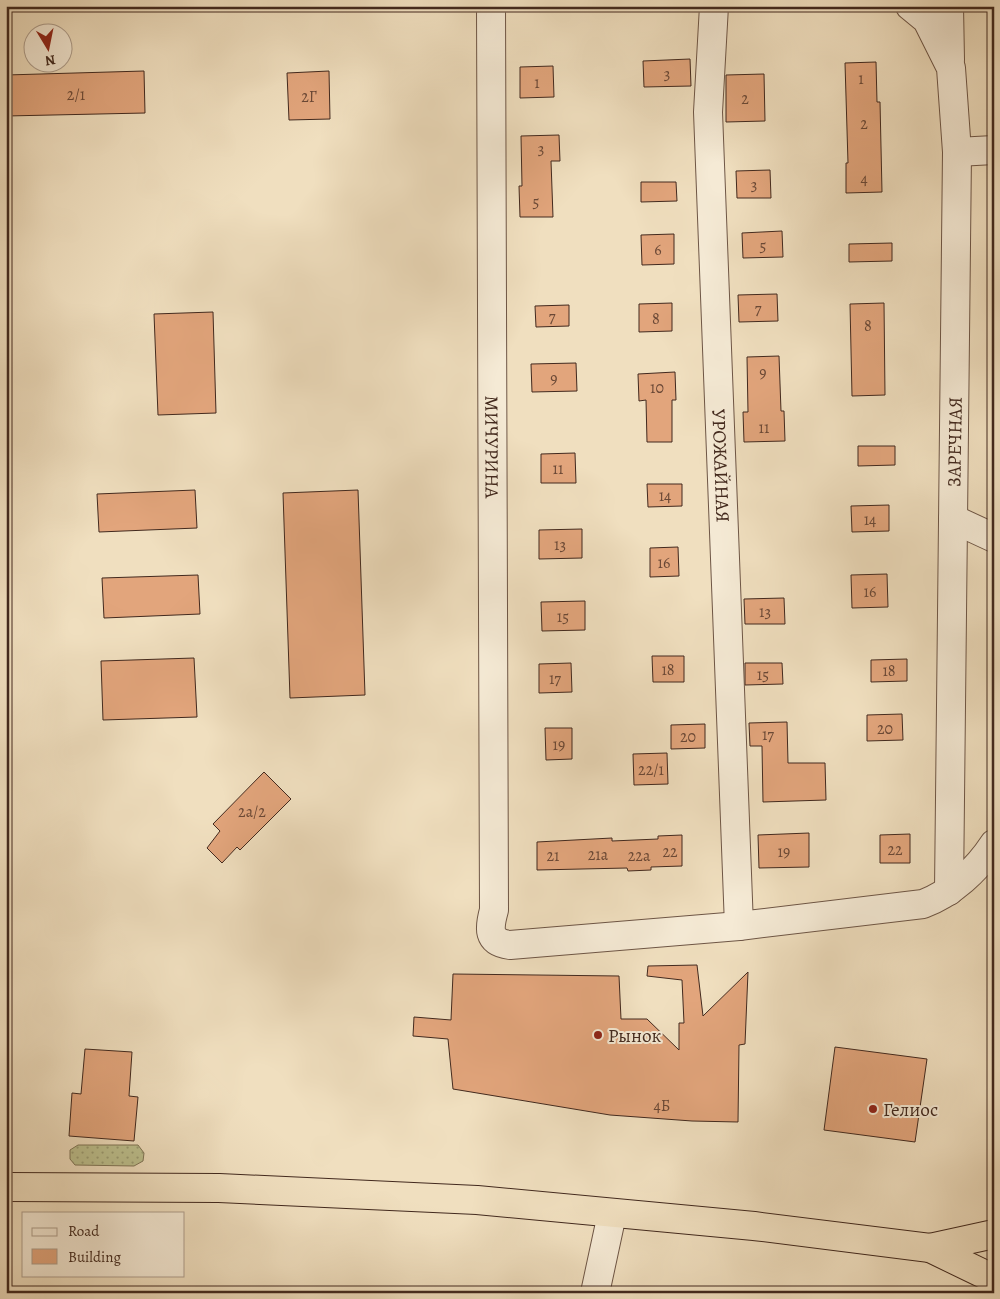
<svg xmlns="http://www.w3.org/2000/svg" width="1000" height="1299" font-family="Alegreya,serif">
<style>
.grass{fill:url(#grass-dots);stroke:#807556}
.building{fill:#e2a57c;stroke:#42291e}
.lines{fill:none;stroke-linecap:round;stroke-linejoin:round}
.minor-casing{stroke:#6e5646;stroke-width:30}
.highway-casing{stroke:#42291e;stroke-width:30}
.minor{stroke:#f5ead5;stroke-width:28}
.highway{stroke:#f0dfbf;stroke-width:28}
.poi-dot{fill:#8f2418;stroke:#f5ead5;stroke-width:2}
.labels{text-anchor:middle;stroke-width:4;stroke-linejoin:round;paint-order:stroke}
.number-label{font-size:16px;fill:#6a4836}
.street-label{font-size:19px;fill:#42291e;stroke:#f5ead5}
.poi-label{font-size:19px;fill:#42291e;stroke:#f5ead5;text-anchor:start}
</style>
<defs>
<pattern id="grass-dots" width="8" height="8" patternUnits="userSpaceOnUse" patternTransform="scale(1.25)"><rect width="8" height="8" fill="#bdc18f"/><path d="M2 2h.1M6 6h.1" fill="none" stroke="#9b9d74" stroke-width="1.8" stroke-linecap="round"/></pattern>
</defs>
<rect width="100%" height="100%" fill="#f0dfbf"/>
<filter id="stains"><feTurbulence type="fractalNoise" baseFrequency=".004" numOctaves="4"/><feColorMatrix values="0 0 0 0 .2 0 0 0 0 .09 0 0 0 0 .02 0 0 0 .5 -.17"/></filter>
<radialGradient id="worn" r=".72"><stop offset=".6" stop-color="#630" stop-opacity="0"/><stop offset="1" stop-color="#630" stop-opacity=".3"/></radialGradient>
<path class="grass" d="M78 1145H138L144 1153 143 1161 134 1166 75 1165 70 1159V1150Z"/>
<g class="building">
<path d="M690 59 691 86 644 87 643 61Z"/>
<path d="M876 62 877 102H880L882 192 846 193V163H848L845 63Z"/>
<path d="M553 66 554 97 520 98V67Z"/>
<path d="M144 71 145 113 6 116V75Z"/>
<path d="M329 71 330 119 289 120 287 73Z"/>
<path d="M764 74 765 121 726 122V75Z"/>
<path d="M559 135 560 161H551L553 217H520L519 186H522L521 136Z"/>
<path d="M770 170 771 198H737L736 171Z"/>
<path d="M641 182H676L677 201 641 202Z"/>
<path d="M782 231 783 257 743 258 742 233Z"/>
<path d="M674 234V264L642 265 641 235Z"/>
<path d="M892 243V261L849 262V244Z"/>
<path d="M777 294 778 321 739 322 738 295Z"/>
<path d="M672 303V331L639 332V304Z"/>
<path d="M884 303 885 395 852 396 850 304Z"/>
<path d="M569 305V326L536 327 535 306Z"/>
<path d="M213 312 216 413 158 415 154 314Z"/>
<path d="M779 356 781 411H784L785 441 744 442 743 412H748L747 357Z"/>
<path d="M576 363 577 391 532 392 531 364Z"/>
<path d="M675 372 676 400H672V442H647L646 400 639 401 638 374Z"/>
<path d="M858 446H895V465L858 466Z"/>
<path d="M575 453 576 483H541V454Z"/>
<path d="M647 484H682V506L648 507Z"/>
<path d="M195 490 197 528 99 532 97 494Z"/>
<path d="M358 490 365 695 290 698 283 493Z"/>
<path d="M889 505V531L852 532 851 506Z"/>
<path d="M582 529V558L539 559V530Z"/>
<path d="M678 547 679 576 650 577V548Z"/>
<path d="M887 574 888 607 852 608 851 575Z"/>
<path d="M198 575 200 614 104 618 102 578Z"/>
<path d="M784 598 785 624H745L744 599Z"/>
<path d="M585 601V630L542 631 541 602Z"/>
<path d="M652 656H684V682H653Z"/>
<path d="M194 658 197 717 103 720 101 661Z"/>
<path d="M907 659V681L871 682V660Z"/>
<path d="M571 663 572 692 539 693V664Z"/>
<path d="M745 663H782L783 684 745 685Z"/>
<path d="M902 714 903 740 867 741V715Z"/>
<path d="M787 722 788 763H825L826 800 763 802 762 746H750L749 723Z"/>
<path d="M705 724V748L671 749V725Z"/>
<path d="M545 728H572V759L546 760Z"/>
<path d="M667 753 668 784 634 785 633 754Z"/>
<path d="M264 772 291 799 240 850 237 847 222 863 207 848 220 831 213 824Z"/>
<path d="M809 833V867L759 868 758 835Z"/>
<path d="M910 834V863H880V835Z"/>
<path d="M682 835V866L651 867V870L628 871 627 868 537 870V842L612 838V841L658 839V836Z"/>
<path d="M697 965 703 1016 748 972 745 1044 739 1045 738 1122 692 1121 610 1115 453 1089 448 1039 413 1036 414 1017 451 1020 453 974 619 976 621 1019H647L679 1050V1023H684L682 980 647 976 648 966Z"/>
<path d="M835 1047 927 1059 915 1142 824 1130Z"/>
<path d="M85 1049 132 1052 129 1096 138 1097 134 1141 69 1136 72 1093 81 1094Z"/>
</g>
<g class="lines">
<g class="minor-casing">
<g id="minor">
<path id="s1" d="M491 6 494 910C489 928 487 942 510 945L739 926 923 904C952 893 977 870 994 844"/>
<path id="s2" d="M714 6 708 112 739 926"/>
<path d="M910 6 927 20 951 68 957 152 949 891"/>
<path d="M949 6 950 60"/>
<path d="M957 152 994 150"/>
<path d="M953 519 994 538"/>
<path d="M595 1293 612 1214"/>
</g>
</g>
<g class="highway-casing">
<g id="highway">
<path d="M6 1187 219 1188 477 1200 754 1226 930 1248 994 1279"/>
<path d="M930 1248 994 1234"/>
</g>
</g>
<use href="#minor" class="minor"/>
<use href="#highway" class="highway"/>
</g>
<g class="poi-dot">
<circle cx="598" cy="1035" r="5"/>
<circle cx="873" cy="1109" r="5"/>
</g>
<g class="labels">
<g class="number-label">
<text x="667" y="79">3</text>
<text x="861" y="84">1</text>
<text x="537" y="88">1</text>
<text x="76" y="100">2/1</text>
<text x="309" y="102">2Г</text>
<text x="745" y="104">2</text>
<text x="864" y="129">2</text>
<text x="541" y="154">3</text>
<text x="864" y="184">4</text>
<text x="754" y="190">3</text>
<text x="536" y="207">5</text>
<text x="763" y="251">5</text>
<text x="658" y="255">6</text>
<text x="758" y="314">7</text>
<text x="552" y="322">7</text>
<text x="656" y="324">8</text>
<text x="868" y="331">8</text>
<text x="763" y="378">9</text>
<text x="554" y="384">9</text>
<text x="657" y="393">10</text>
<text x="764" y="433">11</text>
<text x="558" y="474">11</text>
<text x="665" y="501">14</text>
<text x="870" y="525">14</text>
<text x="560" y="550">13</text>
<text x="664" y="568">16</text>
<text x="870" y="597">16</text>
<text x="765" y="617">13</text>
<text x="563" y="622">15</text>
<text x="668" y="675">18</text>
<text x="889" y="676">18</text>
<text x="763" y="680">15</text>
<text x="555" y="684">17</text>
<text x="885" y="734">20</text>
<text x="768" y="740">17</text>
<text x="688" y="742">20</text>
<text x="559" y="750">19</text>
<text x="651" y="775">22/1</text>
<text x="252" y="817">2а/2</text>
<text x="895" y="855">22</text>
<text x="670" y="857">22</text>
<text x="784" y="857">19</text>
<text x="598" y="860">21а</text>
<text x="553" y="861">21</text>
<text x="639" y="861">22а</text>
<text x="662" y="1111">4Б</text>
</g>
<g class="street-label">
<text transform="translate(954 442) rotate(-89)" y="7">ЗАРЕЧНАЯ</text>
<text dy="7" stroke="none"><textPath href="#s1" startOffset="441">МИЧУРИНА</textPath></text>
<text dy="7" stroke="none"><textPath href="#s2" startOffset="460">УРОЖАЙНАЯ</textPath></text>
</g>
<g class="poi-label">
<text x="608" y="1042">Рынок</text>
<text x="883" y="1116">Гелиос</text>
</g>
</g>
<rect width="1000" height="1299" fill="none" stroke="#f0dfbf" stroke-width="25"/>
<rect x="8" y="8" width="985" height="1284" fill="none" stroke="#42291e" stroke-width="2.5"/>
<rect x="12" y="12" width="975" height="1274" fill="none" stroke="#42291e"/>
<rect x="22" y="1212" width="162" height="65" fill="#f5ead5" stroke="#ad9d8c"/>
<rect x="32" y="1228" width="25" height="8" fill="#f5ead5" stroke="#ad9d8c"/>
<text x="68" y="1236" font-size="15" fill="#42291e">Road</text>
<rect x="32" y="1249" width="25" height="15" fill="#e2a57c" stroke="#ad9d8c"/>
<text x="68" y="1262" font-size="15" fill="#42291e">Building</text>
<g transform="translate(48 48) rotate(170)"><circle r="24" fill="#f5ead5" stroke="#ad9d8c"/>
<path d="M0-4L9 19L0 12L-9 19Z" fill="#8f2418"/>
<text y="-8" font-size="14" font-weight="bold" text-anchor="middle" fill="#42291e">N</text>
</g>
<rect width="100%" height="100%" filter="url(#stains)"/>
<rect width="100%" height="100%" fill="url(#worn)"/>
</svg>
